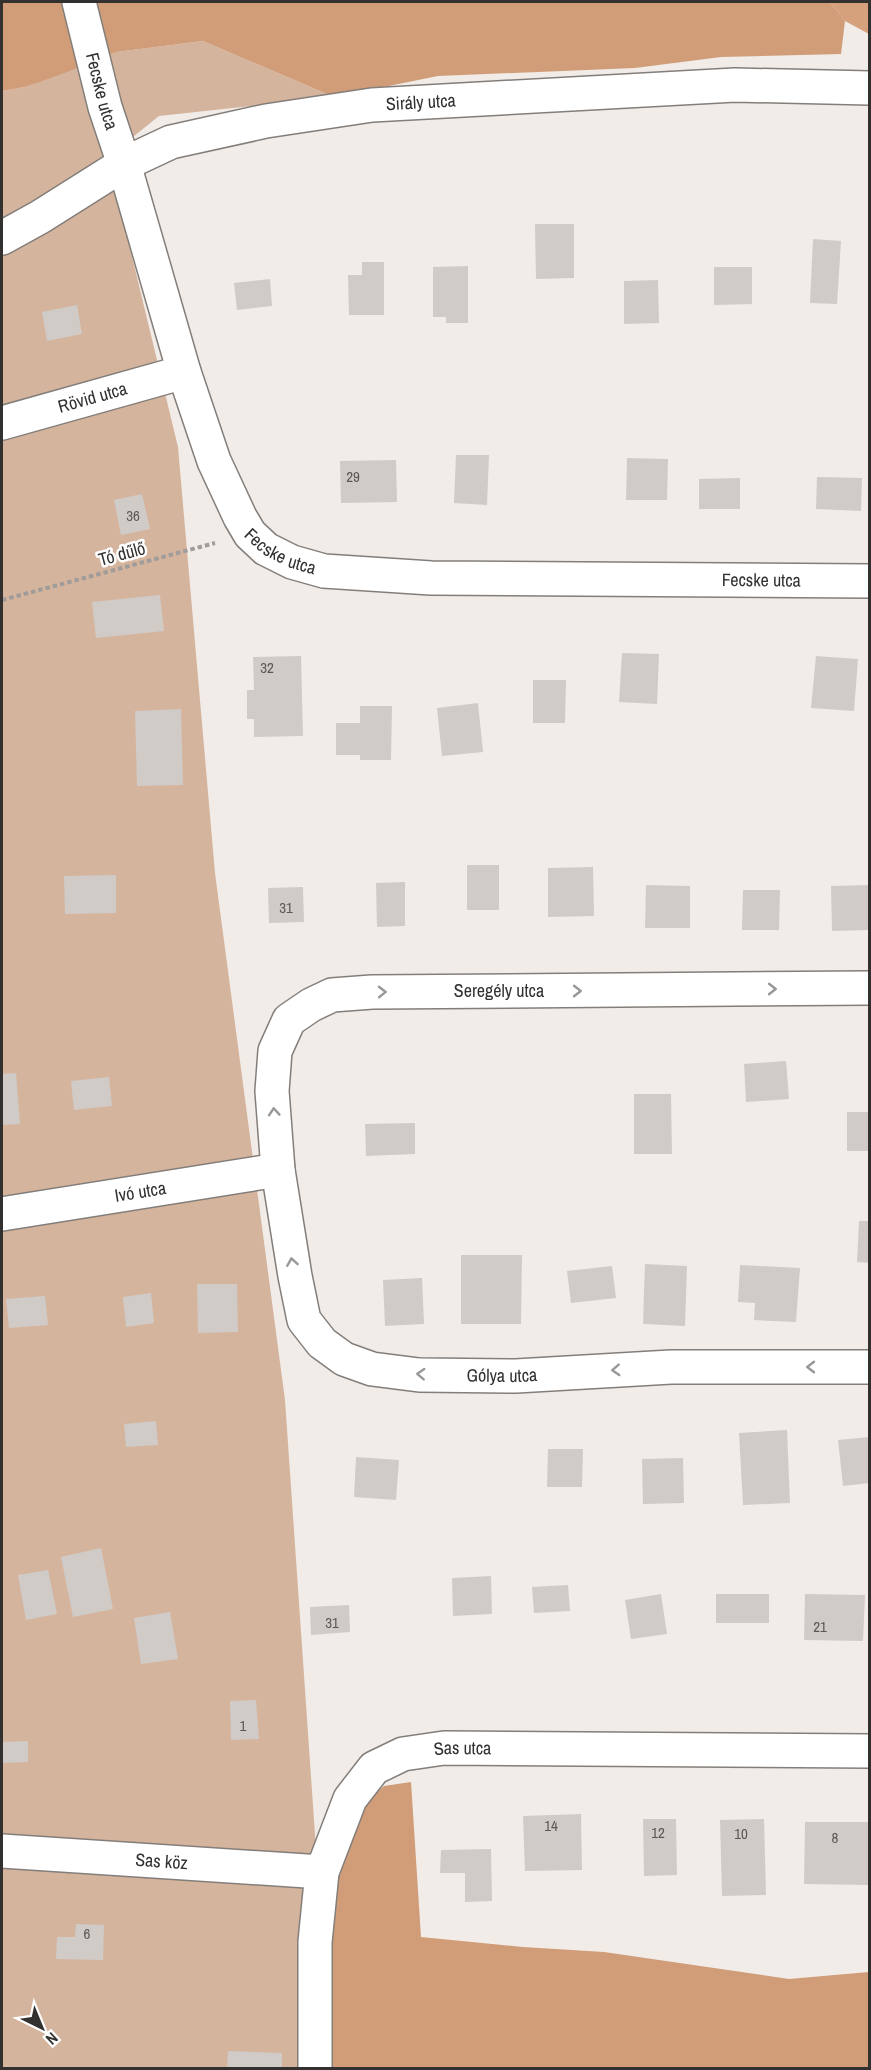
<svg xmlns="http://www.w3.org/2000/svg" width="871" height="2070" font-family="'Archivo Narrow',sans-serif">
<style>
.green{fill:#d5b49d}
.forest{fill:#d09d78}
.water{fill:#d4a17c}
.building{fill:#d0cbc7}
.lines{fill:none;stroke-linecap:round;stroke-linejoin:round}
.street-casing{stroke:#837e7a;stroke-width:36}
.path{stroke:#9f9c99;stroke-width:4;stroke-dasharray:4.5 3;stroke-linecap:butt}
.street{stroke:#fff;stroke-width:33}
.oneway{stroke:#999898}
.labels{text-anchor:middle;stroke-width:5;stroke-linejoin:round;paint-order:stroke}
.number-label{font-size:15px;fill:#5a5856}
.street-label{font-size:18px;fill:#333130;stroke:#fff}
</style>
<rect width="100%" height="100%" fill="#f1ece8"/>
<path class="green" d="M203 41 334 97 159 116 108 157 178 447 215 873 285 1400 316 1849 297 2068H2V91L25 87 116 52Z"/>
<g class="forest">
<path d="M2 2H830L845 21 841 54 721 57 635 68 438 76 334 97 203 41 116 52 62 74 25 87 2 91Z"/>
<path d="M411 1782 421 1937 523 1947 604 1952 789 1979 869 1972V2068H326L317 1979 338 1856 363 1805 384 1786Z"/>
</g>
<path class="water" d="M830 2H869V34L845 21Z"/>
<g class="building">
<path d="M535 224H574V278L536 279Z"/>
<path d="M813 239 841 241 837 304 810 303Z"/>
<path d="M362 262H384V315H349L348 275H362Z"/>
<path d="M468 266V323H446V317H433V267Z"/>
<path d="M714 267H752V304L714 305Z"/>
<path d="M270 279 272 306 237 310 234 283Z"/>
<path d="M658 280 659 323 624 324V281Z"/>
<path d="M77 305 82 334 47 341 42 312Z"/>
<path d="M456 455H489L487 505 454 503Z"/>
<path d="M627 458 668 459 667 500H626Z"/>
<path d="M396 460 397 502 341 503 340 461Z"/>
<path d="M817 477 862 478 861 511 816 509Z"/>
<path d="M740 478V509H699V479Z"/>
<path d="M142 494 150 529 121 535 114 500Z"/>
<path d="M160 595 164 631 96 638 92 602Z"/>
<path d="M622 653 659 654 657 704 619 702Z"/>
<path d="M301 656 303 736 254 737V719H247V690H254L253 657Z"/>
<path d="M816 656 858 659 854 711 811 708Z"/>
<path d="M533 680H566L565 723H533Z"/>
<path d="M478 703 483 752 442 756 437 708Z"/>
<path d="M360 706H392L391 760H360V755H336V723H360Z"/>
<path d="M181 709 183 785 137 786 135 711Z"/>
<rect x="467" y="865" width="32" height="45"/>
<path d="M593 867 594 916 548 917V868Z"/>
<path d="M116 875V913L65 914 64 876Z"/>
<path d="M405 882V926L377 927 376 883Z"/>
<path d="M646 885 690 886V928H645Z"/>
<path d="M870 885V930L832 931 831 886Z"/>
<path d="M303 887 304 922 269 923 268 888Z"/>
<path d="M743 890H780L779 930H742Z"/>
<path d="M786 1061 789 1099 746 1102 744 1064Z"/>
<path d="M16 1073 20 1124 2 1125V1074Z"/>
<path d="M109 1077 112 1106 74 1110 71 1081Z"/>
<path d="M634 1094H671L672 1154H634Z"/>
<rect x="847" y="1112" width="23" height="39"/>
<path d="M415 1123V1154L366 1156 365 1124Z"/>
<path d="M859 1221H870V1263L857 1262Z"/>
<path d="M461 1255H522L521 1324H461Z"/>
<path d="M645 1264 687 1266 685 1326 643 1324Z"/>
<path d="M740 1265 800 1268 796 1322 754 1320 755 1303 738 1302Z"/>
<path d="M612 1266 616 1298 571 1303 567 1271Z"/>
<path d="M422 1278 424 1324 385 1326 383 1280Z"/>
<path d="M197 1284H237L238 1332 198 1333Z"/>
<path d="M151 1293 154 1323 126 1327 123 1297Z"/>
<path d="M45 1296 48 1325 9 1328 6 1299Z"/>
<path d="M156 1421 158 1445 126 1447 124 1424Z"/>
<path d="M787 1430 790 1503 743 1505 739 1433Z"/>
<path d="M870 1437V1483L843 1486 838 1440Z"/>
<path d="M548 1449H583L582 1487H547Z"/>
<path d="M356 1457 399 1460 396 1500 354 1497Z"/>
<path d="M683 1458 684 1503 643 1504 642 1459Z"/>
<path d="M101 1548 113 1609 73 1617 61 1557Z"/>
<path d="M48 1570 57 1614 26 1620 18 1575Z"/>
<path d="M491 1576 492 1614 453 1616 452 1578Z"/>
<path d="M568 1585 570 1611 534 1613 532 1587Z"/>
<path d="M661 1594 667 1634 631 1639 625 1600Z"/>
<rect x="716" y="1594" width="53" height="29"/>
<path d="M805 1594 865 1595 863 1641 804 1640Z"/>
<path d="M349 1605 350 1632 311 1635 310 1607Z"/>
<path d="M170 1612 178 1659 141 1664 134 1618Z"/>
<path d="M256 1700 259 1739 231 1740 230 1701Z"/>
<path d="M28 1741V1762L2 1763V1742Z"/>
<path d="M581 1814 582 1870 525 1871 523 1816Z"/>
<path d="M643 1819H676L677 1875 644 1876Z"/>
<path d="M764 1819 766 1895 722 1896 720 1820Z"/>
<path d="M805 1822H870V1885L804 1884Z"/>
<path d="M491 1849 492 1901 465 1902V1873H440L441 1850Z"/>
<path d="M76 1924 104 1925 103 1960 56 1959 57 1937H75Z"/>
<path d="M228 2051 282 2053V2068H227Z"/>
</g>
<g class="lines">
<g class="street-casing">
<g id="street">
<path id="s1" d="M79 2 105 107 124 164 184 372 214 461 240 517 250 534 266 549 292 562 324 571 431 578 870 581"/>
<path id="s2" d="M2 238 40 217 124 164 171 142 266 121 372 105 735 85 870 88"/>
<path id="s3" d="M2 423 184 372"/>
<path id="s4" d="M870 988 372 992 332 995 311 1005 289 1020 275 1051 272 1091 278 1170 295 1276 304 1320 322 1343 344 1359 372 1369 419 1375 516 1376 671 1367H870"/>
<path id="s5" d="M2 1214 278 1170"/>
<path id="s6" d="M2 1851 322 1872"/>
<path id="s7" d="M315 2068V1942L322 1872 350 1799 374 1768 403 1754 444 1748 870 1751"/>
</g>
</g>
<path class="path" d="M2 600 215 543"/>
<use href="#street" class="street"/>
</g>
<defs><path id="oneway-chevron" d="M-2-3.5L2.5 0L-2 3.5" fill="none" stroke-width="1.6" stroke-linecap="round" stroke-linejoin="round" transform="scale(1.5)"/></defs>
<g class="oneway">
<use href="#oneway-chevron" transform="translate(772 989)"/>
<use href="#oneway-chevron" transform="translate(577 991)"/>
<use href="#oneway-chevron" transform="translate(382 992) rotate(-1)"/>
<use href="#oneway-chevron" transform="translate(274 1112) rotate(-94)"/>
<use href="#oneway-chevron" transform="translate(292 1262) rotate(-99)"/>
<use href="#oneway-chevron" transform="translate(811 1367) rotate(180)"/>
<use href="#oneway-chevron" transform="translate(616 1370) rotate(177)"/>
<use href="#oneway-chevron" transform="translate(421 1374) rotate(-177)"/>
</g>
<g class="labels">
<g class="number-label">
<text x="353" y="482">29</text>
<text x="133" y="521">36</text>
<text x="267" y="673">32</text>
<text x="286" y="913">31</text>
<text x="332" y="1628">31</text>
<text x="820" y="1632">21</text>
<text x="243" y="1731">1</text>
<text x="551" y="1831">14</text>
<text x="658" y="1838">12</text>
<text x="741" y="1839">10</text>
<text x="835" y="1843">8</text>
<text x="87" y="1939">6</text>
</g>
<g class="street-label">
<text dy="6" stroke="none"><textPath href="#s1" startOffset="92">Fecske utca</textPath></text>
<text dy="6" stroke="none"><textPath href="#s2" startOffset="448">Sirály utca</textPath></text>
<text dy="6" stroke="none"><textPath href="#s3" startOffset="94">Rövid utca</textPath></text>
<text dy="6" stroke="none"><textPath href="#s1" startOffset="596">Fecske utca</textPath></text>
<text transform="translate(122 554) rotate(-15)" y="6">Tó dűlő</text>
<text dy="6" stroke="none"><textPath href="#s1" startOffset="1082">Fecske utca</textPath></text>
<text x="499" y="997">Seregély utca</text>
<text dy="6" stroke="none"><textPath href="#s5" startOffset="140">Ivó utca</textPath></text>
<text dy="6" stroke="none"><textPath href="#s4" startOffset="1110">Gólya utca</textPath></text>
<text dy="6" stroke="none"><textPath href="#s7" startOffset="406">Sas utca</textPath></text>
<text dy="6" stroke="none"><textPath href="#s6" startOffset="160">Sas köz</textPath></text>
</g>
</g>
<rect width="871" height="2070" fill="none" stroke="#333130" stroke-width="6"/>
<g transform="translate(42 2028) rotate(137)" stroke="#ffffff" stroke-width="4.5" paint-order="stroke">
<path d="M0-4.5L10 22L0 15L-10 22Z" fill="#333130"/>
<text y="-9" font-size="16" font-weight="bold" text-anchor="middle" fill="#333130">N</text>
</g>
</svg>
